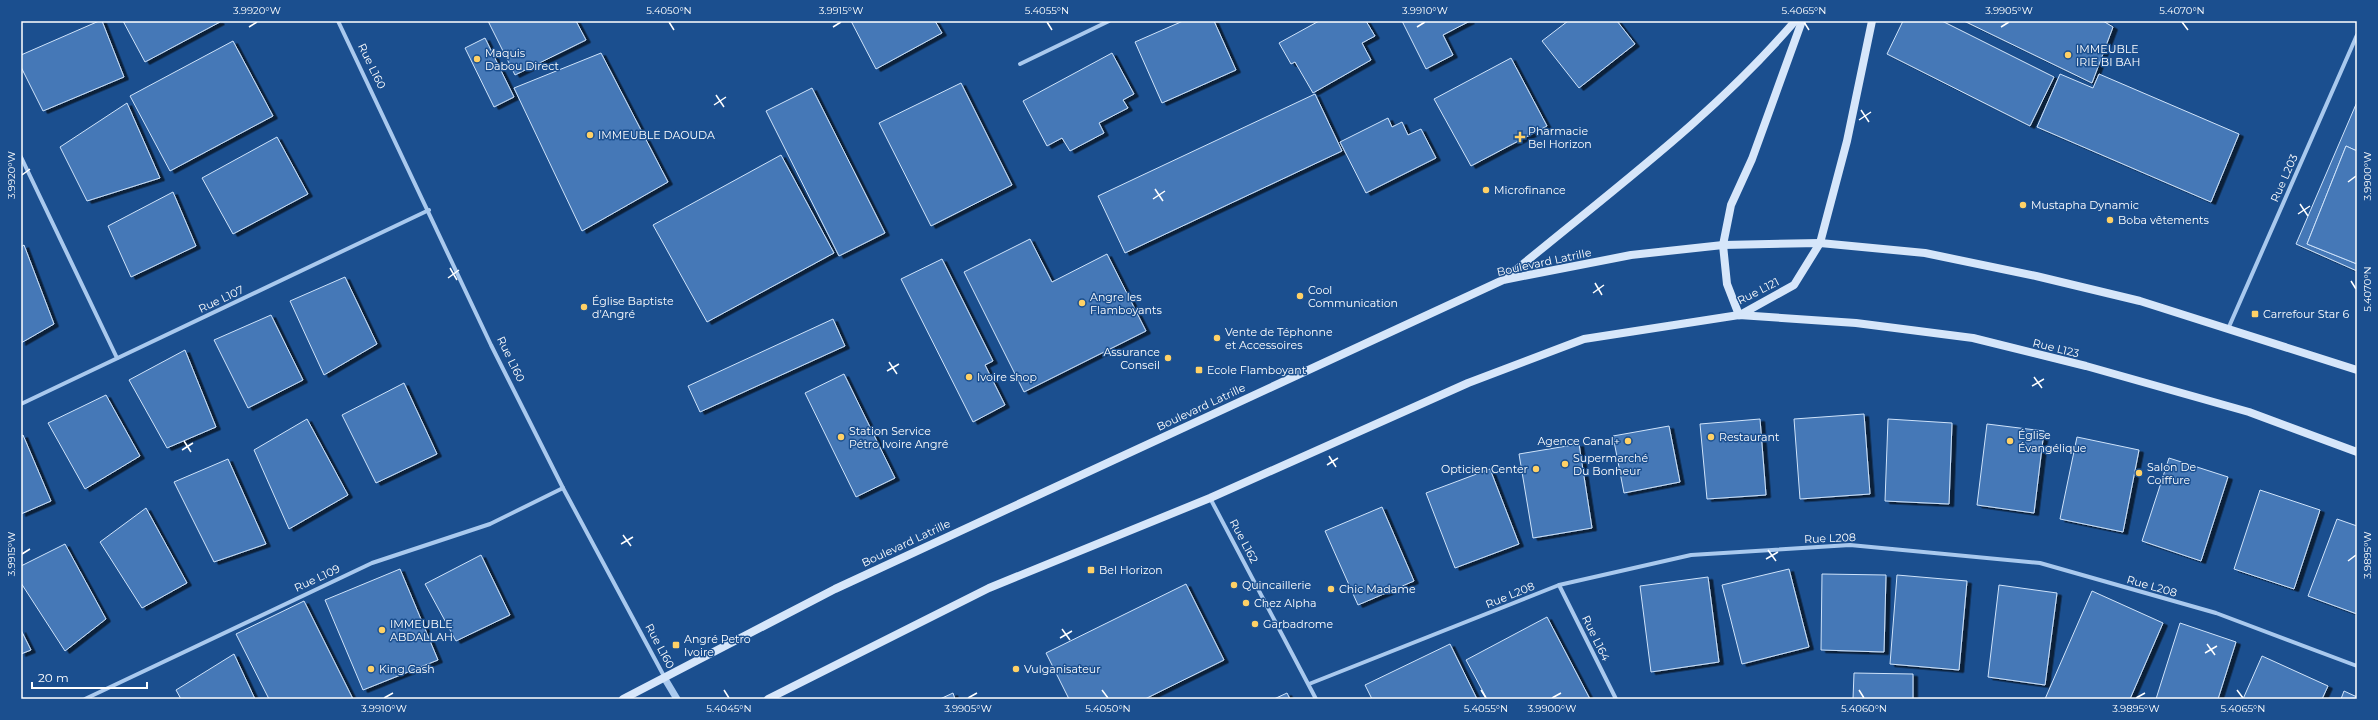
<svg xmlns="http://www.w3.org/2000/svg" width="2378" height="720" font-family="Montserrat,sans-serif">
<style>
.building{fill:#4478b7;stroke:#cfe3fa;filter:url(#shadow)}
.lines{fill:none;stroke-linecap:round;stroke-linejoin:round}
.minor{stroke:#a9c9ee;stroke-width:4}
.tertiary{stroke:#a9c9ee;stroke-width:7}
.secondary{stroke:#d6e6fa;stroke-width:8}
.ticks{fill:none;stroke:#fff;stroke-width:1.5}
.poi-dot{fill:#ffd166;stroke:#1b4f8f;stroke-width:1.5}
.labels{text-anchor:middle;stroke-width:3;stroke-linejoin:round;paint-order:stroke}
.poi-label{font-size:11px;fill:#fff;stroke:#1b4f8f;text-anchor:start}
.street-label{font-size:11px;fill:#fff;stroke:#1b4f8f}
.neatline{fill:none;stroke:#fff;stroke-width:1.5}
.ticks-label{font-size:10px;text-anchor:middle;fill:#fff}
</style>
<defs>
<filter id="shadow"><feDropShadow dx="4.5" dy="2.5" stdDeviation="0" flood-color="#0009"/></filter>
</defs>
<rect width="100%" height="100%" fill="#1b4f8f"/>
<g class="building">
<path d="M99 21H102L124 77 43 111 21 67V55Z"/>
<path d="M123 21H219L220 22 145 62Z"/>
<path d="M488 21H576L586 40 515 75Z"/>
<path d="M851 21H935L942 33 876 69Z"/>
<path d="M1183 21H1214L1236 70 1162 103 1135 42Z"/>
<path d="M1319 21H1366L1375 36 1362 43 1371 60 1313 93 1295 62 1291 64 1279 43Z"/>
<path d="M1402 21H1470L1443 35 1453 55 1426 69Z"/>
<path d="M1568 21H1617L1635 44 1579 88 1542 41Z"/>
<path d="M1903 21H1942L2054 77 2030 126 1887 54Z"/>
<path d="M1964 21H2103L2113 27 2092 83Z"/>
<path d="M485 38 514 97 494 107 465 48Z"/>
<path d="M233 41 273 116 170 171 130 96Z"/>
<path d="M601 53 668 182 582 231 514 88Z"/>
<path d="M1112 53 1134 94 1123 100 1128 108 1099 123 1104 133 1070 151 1062 138 1047 146 1023 101Z"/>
<path d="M1511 58 1547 126 1471 166 1434 99Z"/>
<path d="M2060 74 2093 88 2099 74 2239 134 2211 202 2037 127Z"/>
<path d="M961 83 1012 185 931 226 879 123Z"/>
<path d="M812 88 885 233 839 256 766 111Z"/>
<path d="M1315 94 1342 151 1125 253 1098 196Z"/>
<path d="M2357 102V151L2346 146 2307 244 2357 264V271L2296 244Z"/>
<path d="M127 103 160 178 87 201 60 147Z"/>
<path d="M1388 118 1392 127 1402 122 1408 135 1421 129 1436 158 1366 193 1340 142Z"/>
<path d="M277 137 308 194 233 234 202 178Z"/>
<path d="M2346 146 2357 151V264L2307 244Z"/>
<path d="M781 155 834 253 707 322 653 225Z"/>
<path d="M173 192 196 246 131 277 108 226Z"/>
<path d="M1030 239 1052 282 1107 254 1146 331 1024 392 964 272Z"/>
<path d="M24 245 54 324 21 343V247Z"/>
<path d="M942 259 993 361 985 365 1005 405 973 422 901 279Z"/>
<path d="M345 277 377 344 324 375 290 301Z"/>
<path d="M271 315 303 380 248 408 214 340Z"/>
<path d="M833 319 845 346 700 412 688 386Z"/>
<path d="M185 350 216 427 167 448 129 380Z"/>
<path d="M844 374 895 478 856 497 805 393Z"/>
<path d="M404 383 437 454 376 483 342 415Z"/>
<path d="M106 395 140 456 85 489 48 423Z"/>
<path d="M1864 414 1870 494 1800 499 1794 419Z"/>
<path d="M307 419 348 495 289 529 254 450Z"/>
<path d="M1760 419 1766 495 1707 499 1700 424Z"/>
<path d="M1888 419 1952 423 1949 504 1885 501Z"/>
<path d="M1987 424 2044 431 2034 513 1977 505Z"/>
<path d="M1669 426 1680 482 1624 493 1613 436Z"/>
<path d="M23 435 51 501 21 514V436Z"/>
<path d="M2077 437 2139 450 2123 532 2060 519Z"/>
<path d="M1579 444 1592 528 1533 538 1519 454Z"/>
<path d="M2169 458 2228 477 2201 561 2142 541Z"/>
<path d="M228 459 266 544 214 562 174 482Z"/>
<path d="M1490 469 1519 544 1455 568 1426 493Z"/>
<path d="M2260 490 2320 510 2294 589 2234 569Z"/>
<path d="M1382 507 1414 581 1358 605 1325 531Z"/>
<path d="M146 508 187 583 142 608 100 542Z"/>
<path d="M2337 519 2357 526V614L2308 596Z"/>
<path d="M65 544 106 619 65 651 21 583V566Z"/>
<path d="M481 555 510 615 456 641 425 584Z"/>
<path d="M400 569 438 660 363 690 325 600Z"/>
<path d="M1789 569 1809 647 1742 664 1722 585Z"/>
<path d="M1822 574 1886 575 1884 652 1821 650Z"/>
<path d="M1897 575 1967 581 1959 670 1890 664Z"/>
<path d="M1708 577 1719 662 1651 672 1640 586Z"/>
<path d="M1186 584 1224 660 1145 699H1069L1046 653Z"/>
<path d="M1999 585 2057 593 2045 685 1988 677Z"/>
<path d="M2092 591 2163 623 2130 699H2045Z"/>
<path d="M304 601 353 699H269L236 634Z"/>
<path d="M1547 617 1590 699H1487L1466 660Z"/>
<path d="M2180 623 2236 642 2218 699H2156Z"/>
<path d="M21 630 31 650 21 654Z"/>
<path d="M1450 644 1477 699H1372L1365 685Z"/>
<path d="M234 654 255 699H181L176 690Z"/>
<path d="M2262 656 2328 686 2322 699H2243Z"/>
<path d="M1854 673 1913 674V699H1853Z"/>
<path d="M2344 691 2357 697V699H2341Z"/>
<path d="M953 693 955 699H940Z"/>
<path d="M1287 693 1290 699H1274Z"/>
</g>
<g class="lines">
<g class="minor">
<path d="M338 21 491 345 563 488 665 678"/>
<path d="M1020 64 1109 21"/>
<path d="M21 157 117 358"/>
<path d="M2228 329 2357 35"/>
<path d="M21 404 429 210"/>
<path d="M1210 498 1316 699"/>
<path d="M1559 585 1616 699"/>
<path d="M1309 684 1559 585 1691 555 1850 545 2040 563 2216 613 2357 666"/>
<path d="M85 699 372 563 490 524 563 488"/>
</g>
<path class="tertiary" d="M665 679 677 699"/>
<g class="secondary">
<path d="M1505 279C1604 196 1711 119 1795 21"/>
<path d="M1739 315 1727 284 1723 245 1731 205 1752 159 1802 21"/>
<path d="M1740 315 1794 285 1820 243 1847 141 1872 21"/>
<path d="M623 699 835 589 1503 280 1631 255 1723 245 1820 243 1925 253 2036 276 2140 301 2357 370"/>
<path d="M768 699 989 588 1210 498 1468 383 1584 339 1739 315 1856 323 1973 338 2086 366 2249 412 2357 452"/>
</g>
</g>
<path class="ticks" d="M669 22 674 30M1047 22 1052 30M1804 22 1809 30M2182 22 2188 30M249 27 257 22M833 27 841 22M1417 27 1425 22M2001 27 2009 22M716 95 724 107M714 105 726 97M1861 110 1869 122M1859 120 1871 112M22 175 30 169M2348 182 2356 176M1155 189 1163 201M1153 199 1165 191M2300 204 2308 216M2298 214 2310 206M450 268 457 280M448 278 459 270M2351 281 2356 289M1595 283 1602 295M1593 293 1604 285M889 362 897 374M887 371 899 364M2034 377 2042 388M2032 386 2044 379M184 441 191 452M182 450 193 443M1329 456 1336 467M1327 465 1338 458M623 535 631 546M621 544 633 537M1768 550 1776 561M22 554 30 549M1766 559 1778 552M2348 561 2356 555M1062 629 1070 640M1060 638 1072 631M2207 644 2215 655M2205 653 2217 646M724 690 729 698M1102 690 1108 698M1481 690 1486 698M1859 690 1864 698M2237 690 2243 698M384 698 393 693M968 698 977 693M1552 698 1561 693M2136 698 2145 693"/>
<g class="poi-dot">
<circle cx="2068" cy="55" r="4"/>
<circle cx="477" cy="59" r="4"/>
<circle cx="590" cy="135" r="4"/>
<path d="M1518 131h4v4h4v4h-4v4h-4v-4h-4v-4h4z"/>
<circle cx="1486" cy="190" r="4"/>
<circle cx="2023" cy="205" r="4"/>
<circle cx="2110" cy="220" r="4"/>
<circle cx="1300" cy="296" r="4"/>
<circle cx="1082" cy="303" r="4"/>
<circle cx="584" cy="307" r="4"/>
<rect x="2251" y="310" width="8" height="8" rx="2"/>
<circle cx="1217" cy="338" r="4"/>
<circle cx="1168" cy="358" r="4"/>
<rect x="1195" y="366" width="8" height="8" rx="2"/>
<circle cx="969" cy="377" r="4"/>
<circle cx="841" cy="437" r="4"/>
<circle cx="1711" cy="437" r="4"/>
<circle cx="1628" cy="441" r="4"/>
<circle cx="2010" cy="441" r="4"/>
<circle cx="1565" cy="464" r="4"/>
<circle cx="1536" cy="469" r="4"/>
<circle cx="2139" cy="473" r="4"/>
<rect x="1087" y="566" width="8" height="8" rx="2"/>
<circle cx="1234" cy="585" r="4"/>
<circle cx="1331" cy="589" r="4"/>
<circle cx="1246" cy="603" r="4"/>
<circle cx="1255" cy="624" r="4"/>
<circle cx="382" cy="630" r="4"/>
<rect x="672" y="641" width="8" height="8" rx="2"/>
<circle cx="371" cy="669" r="4"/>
<circle cx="1016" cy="669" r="4"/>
</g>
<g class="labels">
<g class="poi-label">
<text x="2076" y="53">IMMEUBLE<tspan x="2076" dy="13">IRIE BI BAH</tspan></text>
<text x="485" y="57">Maquis<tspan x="485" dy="13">Dabou Direct</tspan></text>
<text x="1528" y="135">Pharmacie<tspan x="1528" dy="13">Bel Horizon</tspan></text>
<text x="598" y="139">IMMEUBLE DAOUDA</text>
<text x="1494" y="194">Microfinance</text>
<text x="2031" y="209">Mustapha Dynamic</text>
<text x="2118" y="224">Boba vêtements</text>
<text x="1308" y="294">Cool<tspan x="1308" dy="13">Communication</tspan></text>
<text x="1090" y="301">Angre les<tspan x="1090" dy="13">Flamboyants</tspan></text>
<text x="592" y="305">Église Baptiste<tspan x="592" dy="13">d’Angré</tspan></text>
<text x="2263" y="318">Carrefour Star 6</text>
<text x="1225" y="336">Vente de Téphonne<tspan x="1225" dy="13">et Accessoires</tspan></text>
<text x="1160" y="356" text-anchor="end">Assurance<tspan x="1160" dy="13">Conseil</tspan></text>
<text x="1207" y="374">Ecole Flamboyant</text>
<text x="977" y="381">Ivoire shop</text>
<text x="849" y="435">Station Service<tspan x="849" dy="13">Pétro Ivoire Angré</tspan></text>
<text x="2018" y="439">Église<tspan x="2018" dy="13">Évangélique</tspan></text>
<text x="1719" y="441">Restaurant</text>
<text x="1620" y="445" text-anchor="end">Agence Canal+</text>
<text x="1573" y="462">Supermarché<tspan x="1573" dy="13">Du Bonheur</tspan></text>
<text x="2147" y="471">Salon De<tspan x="2147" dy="13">Coiffure</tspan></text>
<text x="1528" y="473" text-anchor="end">Opticien Center</text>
<text x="1099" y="574">Bel Horizon</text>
<text x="1242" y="589">Quincaillerie</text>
<text x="1339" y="593">Chic Madame</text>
<text x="1254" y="607">Chez Alpha</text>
<text x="390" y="628">IMMEUBLE<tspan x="390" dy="13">ABDALLAH</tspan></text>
<text x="1263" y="628">Garbadrome</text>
<text x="684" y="643">Angré Petro<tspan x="684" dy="13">Ivoire</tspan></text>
<text x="379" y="673">King Cash</text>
<text x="1024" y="673">Vulganisateur</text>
</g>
<g class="street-label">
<text transform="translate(372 66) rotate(64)" y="4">Rue L160</text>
<text transform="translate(2284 178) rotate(-66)" y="4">Rue L203</text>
<text transform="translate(1544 262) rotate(-12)" y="4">Boulevard Latrille</text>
<text transform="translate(1758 291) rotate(-27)" y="4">Rue L121</text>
<text transform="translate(221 299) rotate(-25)" y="4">Rue L107</text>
<text transform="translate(2056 348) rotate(14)" y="4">Rue L123</text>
<text transform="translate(511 359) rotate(64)" y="4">Rue L160</text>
<text transform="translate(1201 407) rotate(-25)" y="4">Boulevard Latrille</text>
<text transform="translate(1830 538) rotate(-2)" y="4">Rue L208</text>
<text transform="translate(1244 541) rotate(62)" y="4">Rue L162</text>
<text transform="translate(906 543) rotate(-25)" y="4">Boulevard Latrille</text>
<text transform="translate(317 578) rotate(-25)" y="4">Rue L109</text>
<text transform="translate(2152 586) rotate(16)" y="4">Rue L208</text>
<text transform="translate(1510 595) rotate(-22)" y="4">Rue L208</text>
<text transform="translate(1596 638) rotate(64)" y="4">Rue L164</text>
<text transform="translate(660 646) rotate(62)" y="4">Rue L160</text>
</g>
</g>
<rect width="2378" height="720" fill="none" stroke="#1b4f8f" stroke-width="44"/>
<path d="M32 682v6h115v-6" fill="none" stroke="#ffffff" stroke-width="2"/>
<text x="38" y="682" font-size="12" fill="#ffffff" stroke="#1b4f8f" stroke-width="3" paint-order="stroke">20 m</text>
<rect x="22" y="22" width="2334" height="676" class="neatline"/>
<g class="ticks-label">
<text x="257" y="14">3.9920°W</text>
<text x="669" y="14">5.4050°N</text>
<text x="841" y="14">3.9915°W</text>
<text x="1047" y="14">5.4055°N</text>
<text x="1425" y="14">3.9910°W</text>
<text x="1804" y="14">5.4065°N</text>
<text x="2009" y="14">3.9905°W</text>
<text x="2182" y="14">5.4070°N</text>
<text transform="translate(11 175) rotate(-90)" y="4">3.9920°W</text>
<text transform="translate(2367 176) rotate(-90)" y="4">3.9900°W</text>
<text transform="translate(2367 289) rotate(-90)" y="4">5.4070°N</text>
<text transform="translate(11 554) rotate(-90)" y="4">3.9915°W</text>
<text transform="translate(2367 555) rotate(-90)" y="4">3.9895°W</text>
<text x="384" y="712">3.9910°W</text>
<text x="729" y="712">5.4045°N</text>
<text x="968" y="712">3.9905°W</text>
<text x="1108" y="712">5.4050°N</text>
<text x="1486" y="712">5.4055°N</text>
<text x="1552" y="712">3.9900°W</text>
<text x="1864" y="712">5.4060°N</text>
<text x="2136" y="712">3.9895°W</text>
<text x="2243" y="712">5.4065°N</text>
</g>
</svg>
